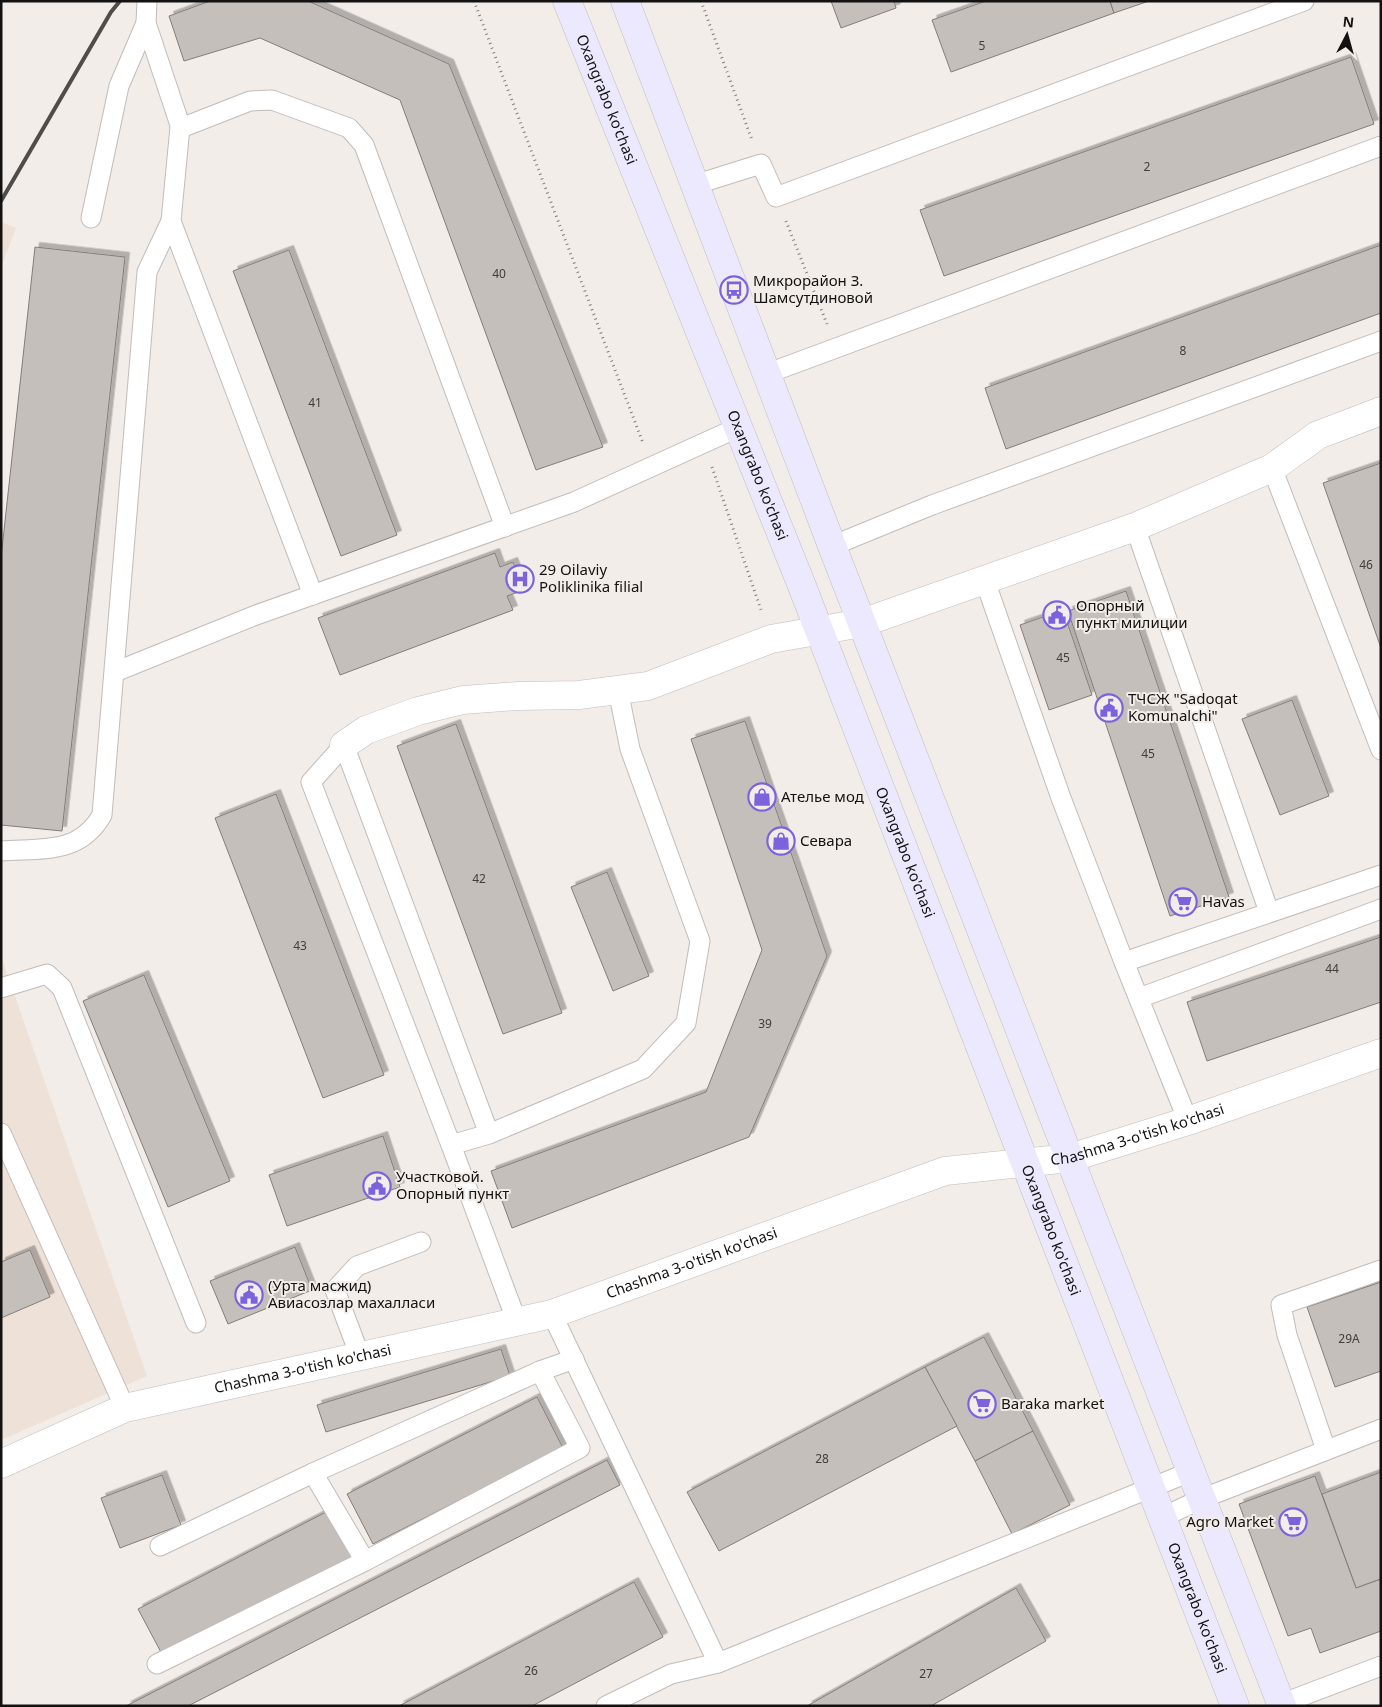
<svg xmlns="http://www.w3.org/2000/svg" width="1382" height="1707" font-family="'Noto Sans',sans-serif">
<style>
.built{fill:#eee1d8}
.building{fill:#c5bfbb;stroke:#837d7a;filter:url(#shadow)}
.lines{fill:none;stroke-linecap:round;stroke-linejoin:round}
.lane-casing{stroke:#c2bcb8;stroke-width:21}
.street-casing{stroke:#c2bcb8;stroke-width:29}
.secondary-casing{stroke:#c2bcb8;stroke-width:29}
.path{stroke:#827e7b;stroke-width:3;stroke-dasharray:1 4;stroke-linecap:butt}
.lane{stroke:#fff;stroke-width:19}
.street{stroke:#fff;stroke-width:28}
.secondary{stroke:#ece9ff;stroke-width:28}
.rail{stroke:#504c4a;stroke-width:4}
.labels{text-anchor:middle;stroke-width:4;stroke-linejoin:round;paint-order:stroke}
.number-label{font-size:12px;fill:#403d3b}
.street-label{font-size:15px;fill:#141210;stroke:#f3ede9}
.poi-label{font-size:15px;fill:#141210;stroke:#f3ede9;text-anchor:start}
</style>
<defs>
<filter id="shadow"><feDropShadow dx="4.5" dy="-4.5" stdDeviation="0" flood-color="#0004"/></filter>
</defs>
<rect width="100%" height="100%" fill="#f3ede9"/>
<g class="built">
<path d="M1 222 16 228 1 267Z"/>
<path d="M1 956 147 1376 1 1440Z"/>
</g>
<g class="building">
<path d="M210 1H308L449 64 603 447 536 470 400 100 260 38 184 61 169 16Z"/>
<path d="M831 1H894L896 8 841 28Z"/>
<path d="M986 1H1110L1114 13 951 72 932 20Z"/>
<path d="M1110 1H1149L1114 13Z"/>
<path d="M1351 57 1374 124 944 276 920 210Z"/>
<path d="M1381 245V313L1006 449 985 388Z"/>
<path d="M35 247 125 257 62 831 1 825V558Z"/>
<path d="M289 250 397 535 341 556 233 271Z"/>
<path d="M1381 463V648L1323 483Z"/>
<path d="M495 553 500 567 513 562 524 590 507 596 513 610 340 675 318 618Z"/>
<path d="M1126 591 1229 897 1170 916 1068 611Z"/>
<path d="M1063 610 1092 695 1049 710 1020 625Z"/>
<path d="M1292 700 1329 796 1280 815 1242 719Z"/>
<path d="M745 721 827 956 749 1137 512 1228 491 1171 706 1092 762 950 691 739Z"/>
<path d="M456 724 562 1013 503 1034 397 746Z"/>
<path d="M276 794 384 1075 323 1098 215 818Z"/>
<path d="M607 872 649 976 613 991 571 887Z"/>
<path d="M1381 937V1002L1207 1061 1187 1002Z"/>
<path d="M144 975 230 1181 168 1207 83 1001Z"/>
<path d="M383 1136 400 1187 287 1226 269 1175Z"/>
<path d="M295 1247 312 1290 228 1324 210 1281Z"/>
<path d="M30 1250 50 1297 1 1318V1262Z"/>
<path d="M1381 1282V1371L1335 1387 1307 1307Z"/>
<path d="M984 1337 1033 1431 975 1461 925 1367Z"/>
<path d="M501 1349 510 1376 326 1432 317 1405Z"/>
<path d="M925 1367 957 1426 719 1551 687 1492Z"/>
<path d="M537 1397 563 1448 373 1544 347 1494Z"/>
<path d="M1033 1431 1070 1505 1012 1534 975 1461Z"/>
<path d="M607 1460 620 1485 188 1706H126Z"/>
<path d="M1381 1472V1579L1356 1588 1322 1494Z"/>
<path d="M162 1475 181 1525 120 1548 101 1498Z"/>
<path d="M1315 1476 1356 1588 1381 1579V1631L1320 1653 1311 1628 1288 1636 1239 1504Z"/>
<path d="M328 1511 352 1557 163 1656 138 1609Z"/>
<path d="M634 1582 663 1637 532 1706H399Z"/>
<path d="M1016 1588 1046 1641 931 1706H807Z"/>
</g>
<g class="lines">
<g class="lane-casing">
<g id="lane">
<path d="M147 1 146 23 181 128 250 101 272 100 349 128 364 145 505 527"/>
<path d="M180 127 171 221 313 595"/>
<path d="M694 185 761 164 776 197 1304 1"/>
<path d="M91 218 119 86 146 23"/>
<path d="M766 374 1381 146"/>
<path d="M1272 468 1381 750"/>
<path d="M1135 527 1269 912"/>
<path d="M832 546 932 505 1381 341"/>
<path d="M984 578 1061 798 1124 962"/>
<path d="M115 672 256 615 574 502 739 427"/>
<path d="M1 851C42 848 79 855 102 815L147 272 171 221"/>
<path d="M1 988 47 974 62 988 196 1323"/>
<path d="M1139 998 1381 909"/>
<path d="M1188 1121 1124 962 1381 875"/>
<path d="M1 1133 125 1408"/>
<path d="M489 1134 344 745 311 782 451 1145 489 1134 643 1069 686 1023 700 941 630 749 618 690"/>
<path d="M451 1145 517 1322"/>
<path d="M552 1314 718 1663 671 1674 606 1706"/>
<path d="M360 1356 335 1290 357 1266 421 1242"/>
<path d="M1326 1450 1287 1335 1281 1305 1381 1270"/>
<path d="M313 1473 365 1561 580 1448 540 1371"/>
<path d="M1161 1518 1201 1499 1381 1429"/>
<path d="M160 1546 313 1473 540 1371 574 1359"/>
<path d="M718 1663 1190 1472"/>
<path d="M157 1664 365 1561"/>
<path d="M1281 1704 1381 1666"/>
</g>
</g>
<g class="street-casing">
<g id="street">
<path d="M344 745 366 730 418 711 463 700 518 696 579 695 648 686 771 639 862 623 1135 527 1272 468 1318 435 1381 411"/>
<path id="s1" d="M1 1464 125 1408 552 1314 945 1171 1070 1158 1188 1121 1381 1053"/>
</g>
</g>
<g class="secondary-casing">
<g id="secondary">
<path id="s2" d="M567 1 802 586 1235 1706"/>
<path d="M625 1 832 546 1282 1706"/>
</g>
</g>
<g class="path">
<path d="M474 1 643 443"/>
<path d="M701 1 752 140"/>
<path d="M786 221 827 324"/>
<path d="M712 467 761 610"/>
</g>
<use href="#lane" class="lane"/>
<use href="#street" class="street"/>
<use href="#secondary" class="secondary"/>
<path class="rail" d="M1 201 111 12 120 1"/>
</g>
<defs>
<g id="bus-ring" transform="scale(1.4375)"><circle r="9.5" fill="#f3ede9" stroke="#7c62dd" stroke-width="1.5"/><path d="M-5-6H5V4H4V6H2V4H-2V6H-4V4H-5ZM-3.5-4V0h7V-4ZM-3.5 1.2v1.5H-2V1.2ZM2 1.2v1.5H3.5V1.2Z" fill="#7c62dd"/></g>
<g id="hospital-ring" transform="scale(1.4375)"><circle r="9.5" fill="#f3ede9" stroke="#7c62dd" stroke-width="1.5"/><path d="M-5-5h3v3.5h4V-5h3V5h-3V1.5h-4V5h-3Z" fill="#7c62dd"/></g>
<g id="civic-ring" transform="scale(1.4375)"><circle r="9.5" fill="#f3ede9" stroke="#7c62dd" stroke-width="1.5"/><path d="M-.6-6.5H3V-4.5H.6V-3L4-1V1h2V6H-6V1h2V-1L-.6-3ZM-1.2 2.5V6h2.4V2.5Z" fill="#7c62dd"/></g>
<g id="shop-ring" transform="scale(1.4375)"><circle r="9.5" fill="#f3ede9" stroke="#7c62dd" stroke-width="1.5"/><path d="M-5-2.5h2.3a2.7 3.5 0 0 1 5.4 0H5L5.5 6h-11ZM-1.5-2.5h3a1.5 2.3 0 0 0-3 0Z" fill="#7c62dd"/></g>
<g id="supermarket-ring" transform="scale(1.4375)"><circle r="9.5" fill="#f3ede9" stroke="#7c62dd" stroke-width="1.5"/><path d="M-6-5.5h2.5l.6 2H6L4.5 2H-2.5L-4.4-4H-6ZM-1.5 3.2a1.3 1.3 0 1 0 .1 0ZM3 3.2a1.3 1.3 0 1 0 .1 0Z" fill="#7c62dd"/></g>
</defs>
<g fill-rule="evenodd">
<use href="#bus-ring" x="734" y="290"/>
<use href="#hospital-ring" x="520" y="579"/>
<use href="#civic-ring" x="1057" y="615"/>
<use href="#civic-ring" x="1109" y="708"/>
<use href="#shop-ring" x="762" y="797"/>
<use href="#shop-ring" x="781" y="841"/>
<use href="#supermarket-ring" x="1183" y="902"/>
<use href="#civic-ring" x="377" y="1186"/>
<use href="#civic-ring" x="249" y="1295"/>
<use href="#supermarket-ring" x="982" y="1404"/>
<use href="#supermarket-ring" x="1293" y="1522"/>
</g>
<g class="labels">
<g class="number-label">
<text x="982" y="50">5</text>
<text x="1147" y="171">2</text>
<text x="499" y="278">40</text>
<text x="1183" y="355">8</text>
<text x="315" y="407">41</text>
<text x="1366" y="569">46</text>
<text x="1063" y="662">45</text>
<text x="1148" y="758">45</text>
<text x="479" y="883">42</text>
<text x="300" y="950">43</text>
<text x="1332" y="973">44</text>
<text x="765" y="1028">39</text>
<text x="1349" y="1343">29А</text>
<text x="822" y="1463">28</text>
<text x="531" y="1675">26</text>
<text x="926" y="1678">27</text>
</g>
<g class="street-label">
<text dy="5" stroke="none"><textPath href="#s2" startOffset="106">Oxangrabo ko'chasi</textPath></text>
<text dy="5" stroke="none"><textPath href="#s2" startOffset="511">Oxangrabo ko'chasi</textPath></text>
<text dy="5" stroke="none"><textPath href="#s2" startOffset="916">Oxangrabo ko'chasi</textPath></text>
<text dy="5" stroke="none"><textPath href="#s1" startOffset="1188">Chashma 3-o'tish ko'chasi</textPath></text>
<text dy="5" stroke="none"><textPath href="#s2" startOffset="1321">Oxangrabo ko'chasi</textPath></text>
<text dy="5" stroke="none"><textPath href="#s1" startOffset="722">Chashma 3-o'tish ko'chasi</textPath></text>
<text dy="5" stroke="none"><textPath href="#s1" startOffset="318">Chashma 3-o'tish ko'chasi</textPath></text>
<text dy="5" stroke="none"><textPath href="#s2" startOffset="1726">Oxangrabo ko'chasi</textPath></text>
</g>
<g class="poi-label">
<text x="753" y="286">Микрорайон З.<tspan x="753" dy="17">Шамсутдиновой</tspan></text>
<text x="539" y="575">29 Oilaviy<tspan x="539" dy="17">Poliklinika filial</tspan></text>
<text x="1076" y="611">Опорный<tspan x="1076" dy="17">пункт милиции</tspan></text>
<text x="1128" y="704">ТЧСЖ "Sadoqat<tspan x="1128" dy="17">Komunalchi"</tspan></text>
<text x="781" y="802">Ателье мод</text>
<text x="800" y="846">Севара</text>
<text x="1202" y="907">Havas</text>
<text x="396" y="1182">Участковой.<tspan x="396" dy="17">Опорный пункт</tspan></text>
<text x="268" y="1291">(Урта масжид)<tspan x="268" dy="17">Авиасозлар махалласи</tspan></text>
<text x="1001" y="1409">Baraka market</text>
<text x="1274" y="1527" text-anchor="end">Agro Market</text>
</g>
</g>
<rect width="1382" height="1707" fill="none" stroke="#141210" stroke-width="5"/>
<g transform="translate(1347 35) rotate(6)" stroke="#f3ede9" stroke-width="4" paint-order="stroke">
<path d="M0-4L9 19L0 12L-9 19Z" fill="#141210"/>
<text y="-8" font-size="14" font-weight="bold" text-anchor="middle" fill="#141210">N</text>
</g>
</svg>
